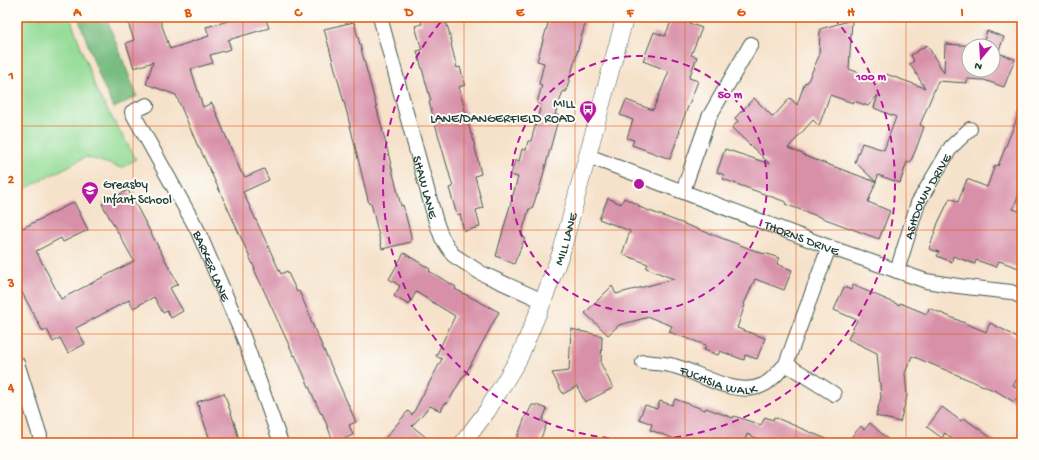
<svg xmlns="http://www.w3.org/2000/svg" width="1039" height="460" font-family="'Gochi Hand',sans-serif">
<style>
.green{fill:#94dc97;stroke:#5a8c66}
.forest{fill:#77bc80;stroke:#4b7c5a}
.building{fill:#d890a9}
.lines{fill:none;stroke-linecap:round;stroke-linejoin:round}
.minor-casing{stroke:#3f564b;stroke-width:16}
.tertiary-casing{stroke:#3f564b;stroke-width:18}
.minor{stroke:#fff;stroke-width:14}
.tertiary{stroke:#fff;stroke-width:17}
.grid{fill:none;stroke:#de580e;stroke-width:1;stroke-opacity:0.55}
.ring{fill:none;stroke:#b5179e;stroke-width:2;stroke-dasharray:7 5}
.labels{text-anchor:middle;stroke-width:4;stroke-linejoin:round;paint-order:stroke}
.poi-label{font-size:13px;fill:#1f3d34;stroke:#fdfcf7;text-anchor:end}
.street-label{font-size:13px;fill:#1f3d34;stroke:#fdfcf7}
.centre{fill:#b5179e;stroke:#fdfcf7;stroke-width:2}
.ring-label{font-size:12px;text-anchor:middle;font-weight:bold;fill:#b5179e;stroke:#fdfcf7;stroke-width:4;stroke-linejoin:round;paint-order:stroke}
.neatline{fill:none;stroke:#de580e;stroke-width:1.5}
.grid-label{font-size:13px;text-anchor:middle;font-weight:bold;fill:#de580e}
</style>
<rect width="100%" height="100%" fill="#fdfcf7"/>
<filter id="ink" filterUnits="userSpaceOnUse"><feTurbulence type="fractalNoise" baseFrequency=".025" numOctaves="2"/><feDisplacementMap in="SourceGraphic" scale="8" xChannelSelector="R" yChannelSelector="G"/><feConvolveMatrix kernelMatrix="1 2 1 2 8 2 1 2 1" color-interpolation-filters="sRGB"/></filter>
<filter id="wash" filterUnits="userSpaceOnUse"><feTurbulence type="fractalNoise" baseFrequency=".012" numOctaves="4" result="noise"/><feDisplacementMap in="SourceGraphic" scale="16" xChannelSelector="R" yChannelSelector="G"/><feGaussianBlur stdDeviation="0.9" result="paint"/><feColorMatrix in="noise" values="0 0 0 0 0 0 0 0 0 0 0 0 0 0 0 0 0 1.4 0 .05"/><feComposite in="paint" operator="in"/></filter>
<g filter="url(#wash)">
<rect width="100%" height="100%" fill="#f6e2cb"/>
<path class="green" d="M17 17H70L97 92 136 159 122 168 86 157 17 193Z"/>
<path class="forest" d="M78 17H106L137 96 114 108 101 81Z"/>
<g id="blocks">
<g class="building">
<path d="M126 17H159L170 49 209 36 206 27 232 20 231 17H265L269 28 228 40 231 49 210 55 213 63 191 69 203 107 212 103 241 172 245 177 264 169 269 180 243 192 281 274 287 271 297 292 299 291 311 318 310 319 356 422 349 425 353 435 334 443 322 413 321 414 295 355 294 356 254 269H255L229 211 200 149H199L176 95 146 84 153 62 134 68 126 43 134 40Z"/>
<path d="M420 17H445L452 43 451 44 457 68 460 67 465 85 459 87 471 134H472L481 174 475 176 483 208 476 210 480 227 464 231 460 214 457 215 449 188 453 187 429 102 431 101 417 51 422 50 415 26 422 24Z"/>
<path d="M553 17H587L566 92 563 91 555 115 559 116 538 194H537L532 209H529L521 236 525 238 514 264 496 256 518 177 511 175 515 160 519 161 522 149 526 150 528 141H531L541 105 537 103 542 85 539 84 544 63 537 61 549 20 552 21Z"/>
<path d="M673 17H694L689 23 702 28 691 55 697 57 689 78 698 81 679 130 680 131 670 159 632 145 634 140 627 138 633 120 620 115 626 100 653 110 669 71 643 61 654 32 665 36Z"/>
<path d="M852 20 849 69 883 82 886 74 925 88 910 64 914 61 911 55 927 45 944 73 945 44 979 46H969V70H993V46H982L987 31 1004 37 998 53 1015 59 1004 87 984 80 967 79V83L938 81 920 125 924 127 916 149 910 163 907 162 900 183 878 175 876 182 855 162 862 143 884 150 896 117 874 108 878 95 868 106 854 101 853 103 830 95 819 126 813 120 788 148 805 155V156L876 182 868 202 890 211 879 239 785 204 786 202 723 179 724 175 717 172 725 149 770 164 732 128 738 121 735 118 754 98 773 117 790 98 797 105 805 82 807 83 819 56 820 29Z"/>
<path d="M354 22 383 132 401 206 403 205 411 236V242L382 249 371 203 369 204 347 113 324 29Z"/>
<path d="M1021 108H1022V186L1013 209 1022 212V219L1017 233 1022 234V269L999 261 996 267 976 260 975 264 953 256 952 262 937 256 939 252 929 249 938 223 950 198 958 202 967 179 987 187 995 165 998 166Z"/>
<path d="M128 190 178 284 170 288 183 311 171 318 167 311 163 313 154 297 133 308 129 300 76 328 85 344 68 353 60 338 53 342 47 329 43 332 17 283V231L74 202 88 230 63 242 61 238 36 251 61 299 134 261 102 204Z"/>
<path d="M608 198 621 204 624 198 639 205V207L764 254 765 253 779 258 777 264 792 270 784 290 755 279 744 304 745 305 737 328 765 338 757 359 745 355 744 360 720 351 718 355 704 350 706 345 669 332 672 326 649 317 619 325 608 335 585 313 612 286 616 294 674 279 646 268 648 264 622 254 630 231 599 219Z"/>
<path d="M404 253 430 269 429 271 456 287 455 289 499 312 465 375H464L447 404 445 403 441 411 430 406 412 426 433 443H381L408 411 412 415 442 359 436 356 455 316 416 292 409 305 394 296 400 286 389 279Z"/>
<path d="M853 285 899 305 900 303 927 314 929 308 986 332 990 323 1006 331 1022 341V372L1013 385 1022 391 1014 402 998 392 912 356 905 373 907 396 900 422 876 416 881 397 877 353 848 339 857 320 834 310 844 287 851 290Z"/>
<path d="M571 329 602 336 601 364 613 388 585 402 577 386 563 394 552 373 569 371Z"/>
<path d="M224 393 234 422 240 443H211L197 402Z"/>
<path d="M675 399 705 410 706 408 733 418 734 416 761 425 765 417 773 420 774 417 836 443H768L747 434 744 443H686L650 430 652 424 639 419 645 405 657 409 660 401 672 405Z"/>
<path d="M532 405H537L547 409 542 421 547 423 539 443H515L526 415H527Z"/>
<path d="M942 407 961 421 964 418 998 443H958L945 433 942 438 927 427Z"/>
<path d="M870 423 892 443H846L861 426 864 430Z"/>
</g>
</g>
</g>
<g filter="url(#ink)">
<use href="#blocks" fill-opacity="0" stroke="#3f564b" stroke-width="1"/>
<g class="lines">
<g class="minor-casing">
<g id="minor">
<path id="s1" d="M380 17 436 222 442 238 453 255 481 273 543 301"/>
<path id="s2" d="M147 105 132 112 197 229 243 336 281 443"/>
<path id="s3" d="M588 156 829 247 926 281 958 286 1011 292 1022 297"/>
<path d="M683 191 709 117 751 44"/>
<path id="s4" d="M897 271 918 203 951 147 970 129"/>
<path id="s5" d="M643 362C653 363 665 363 674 366 701 373 735 398 763 385 772 381 779 371 786 364L829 247"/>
<path d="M17 363 40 436V443"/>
<path d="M786 364 834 394"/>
</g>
</g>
<g class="tertiary-casing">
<g id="tertiary">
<path id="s6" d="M463 443 487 411 519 358 543 301 562 250 625 17"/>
</g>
</g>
<use href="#minor" class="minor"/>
<use href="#tertiary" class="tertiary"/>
</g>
</g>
<path class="grid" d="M133 17V443M243 17V443M354 17V443M464 17V443M575 17V443M685 17V443M796 17V443M906 17V443M17 126H1022M17 230H1022M17 334H1022"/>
<g class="ring">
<circle cx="639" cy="184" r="128"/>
<path d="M834 18A256 256 0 1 1 444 18"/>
</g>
<defs>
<g id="bus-pin" transform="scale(0.9)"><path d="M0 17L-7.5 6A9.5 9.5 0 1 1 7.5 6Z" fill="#b5179e" stroke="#fdfcf7"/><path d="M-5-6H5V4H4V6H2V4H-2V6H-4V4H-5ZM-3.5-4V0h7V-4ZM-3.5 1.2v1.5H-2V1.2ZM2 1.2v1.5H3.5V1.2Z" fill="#fff"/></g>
<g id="school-pin" transform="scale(0.9)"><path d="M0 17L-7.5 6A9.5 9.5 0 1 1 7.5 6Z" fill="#b5179e" stroke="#fdfcf7"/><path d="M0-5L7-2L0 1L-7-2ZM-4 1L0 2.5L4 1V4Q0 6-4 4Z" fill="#fff"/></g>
</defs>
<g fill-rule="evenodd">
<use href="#bus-pin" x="588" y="109"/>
<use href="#school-pin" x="90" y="190"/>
</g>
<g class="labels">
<g class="poi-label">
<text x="575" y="107">MILL<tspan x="575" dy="15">LANE/DANGERFIELD ROAD</tspan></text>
<text x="103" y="188" text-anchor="start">Greasby<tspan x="103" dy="15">Infant School</tspan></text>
</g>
<g class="street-label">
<text dy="5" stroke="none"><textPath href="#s1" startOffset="176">SHAW LANE</textPath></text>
<text dy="5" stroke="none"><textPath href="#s4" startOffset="81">ASHDOWN DRIVE</textPath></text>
<text dy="5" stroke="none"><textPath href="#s3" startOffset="229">THORNS DRIVE</textPath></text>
<text dy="5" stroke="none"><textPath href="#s6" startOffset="230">MILL LANE</textPath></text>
<text dy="5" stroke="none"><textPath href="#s2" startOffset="190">BARKER LANE</textPath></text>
<text dy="5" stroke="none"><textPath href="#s5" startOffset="78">FUCHSIA WALK</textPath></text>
</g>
</g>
<circle cx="639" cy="184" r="6" class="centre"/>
<g class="ring-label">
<text x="871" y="80">100 m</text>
<text x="730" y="98">50 m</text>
</g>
<rect width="1039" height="460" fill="none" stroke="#fdfcf7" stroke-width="44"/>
<g transform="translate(981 58) rotate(198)"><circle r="19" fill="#fdfcf7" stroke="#a4b0a9"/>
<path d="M0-3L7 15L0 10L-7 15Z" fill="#b5179e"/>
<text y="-6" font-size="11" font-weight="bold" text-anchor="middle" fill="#1f3d34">N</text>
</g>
<rect x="22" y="22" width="995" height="416" class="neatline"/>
<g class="grid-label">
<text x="77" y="16">A</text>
<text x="188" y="16">B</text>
<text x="298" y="16">C</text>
<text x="409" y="16">D</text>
<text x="520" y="16">E</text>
<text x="630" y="16">F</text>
<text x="741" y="16">G</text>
<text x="851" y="16">H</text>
<text x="962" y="16">I</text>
<text x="11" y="79">1</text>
<text x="11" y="183">2</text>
<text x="11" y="287">3</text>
<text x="11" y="391">4</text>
</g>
</svg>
